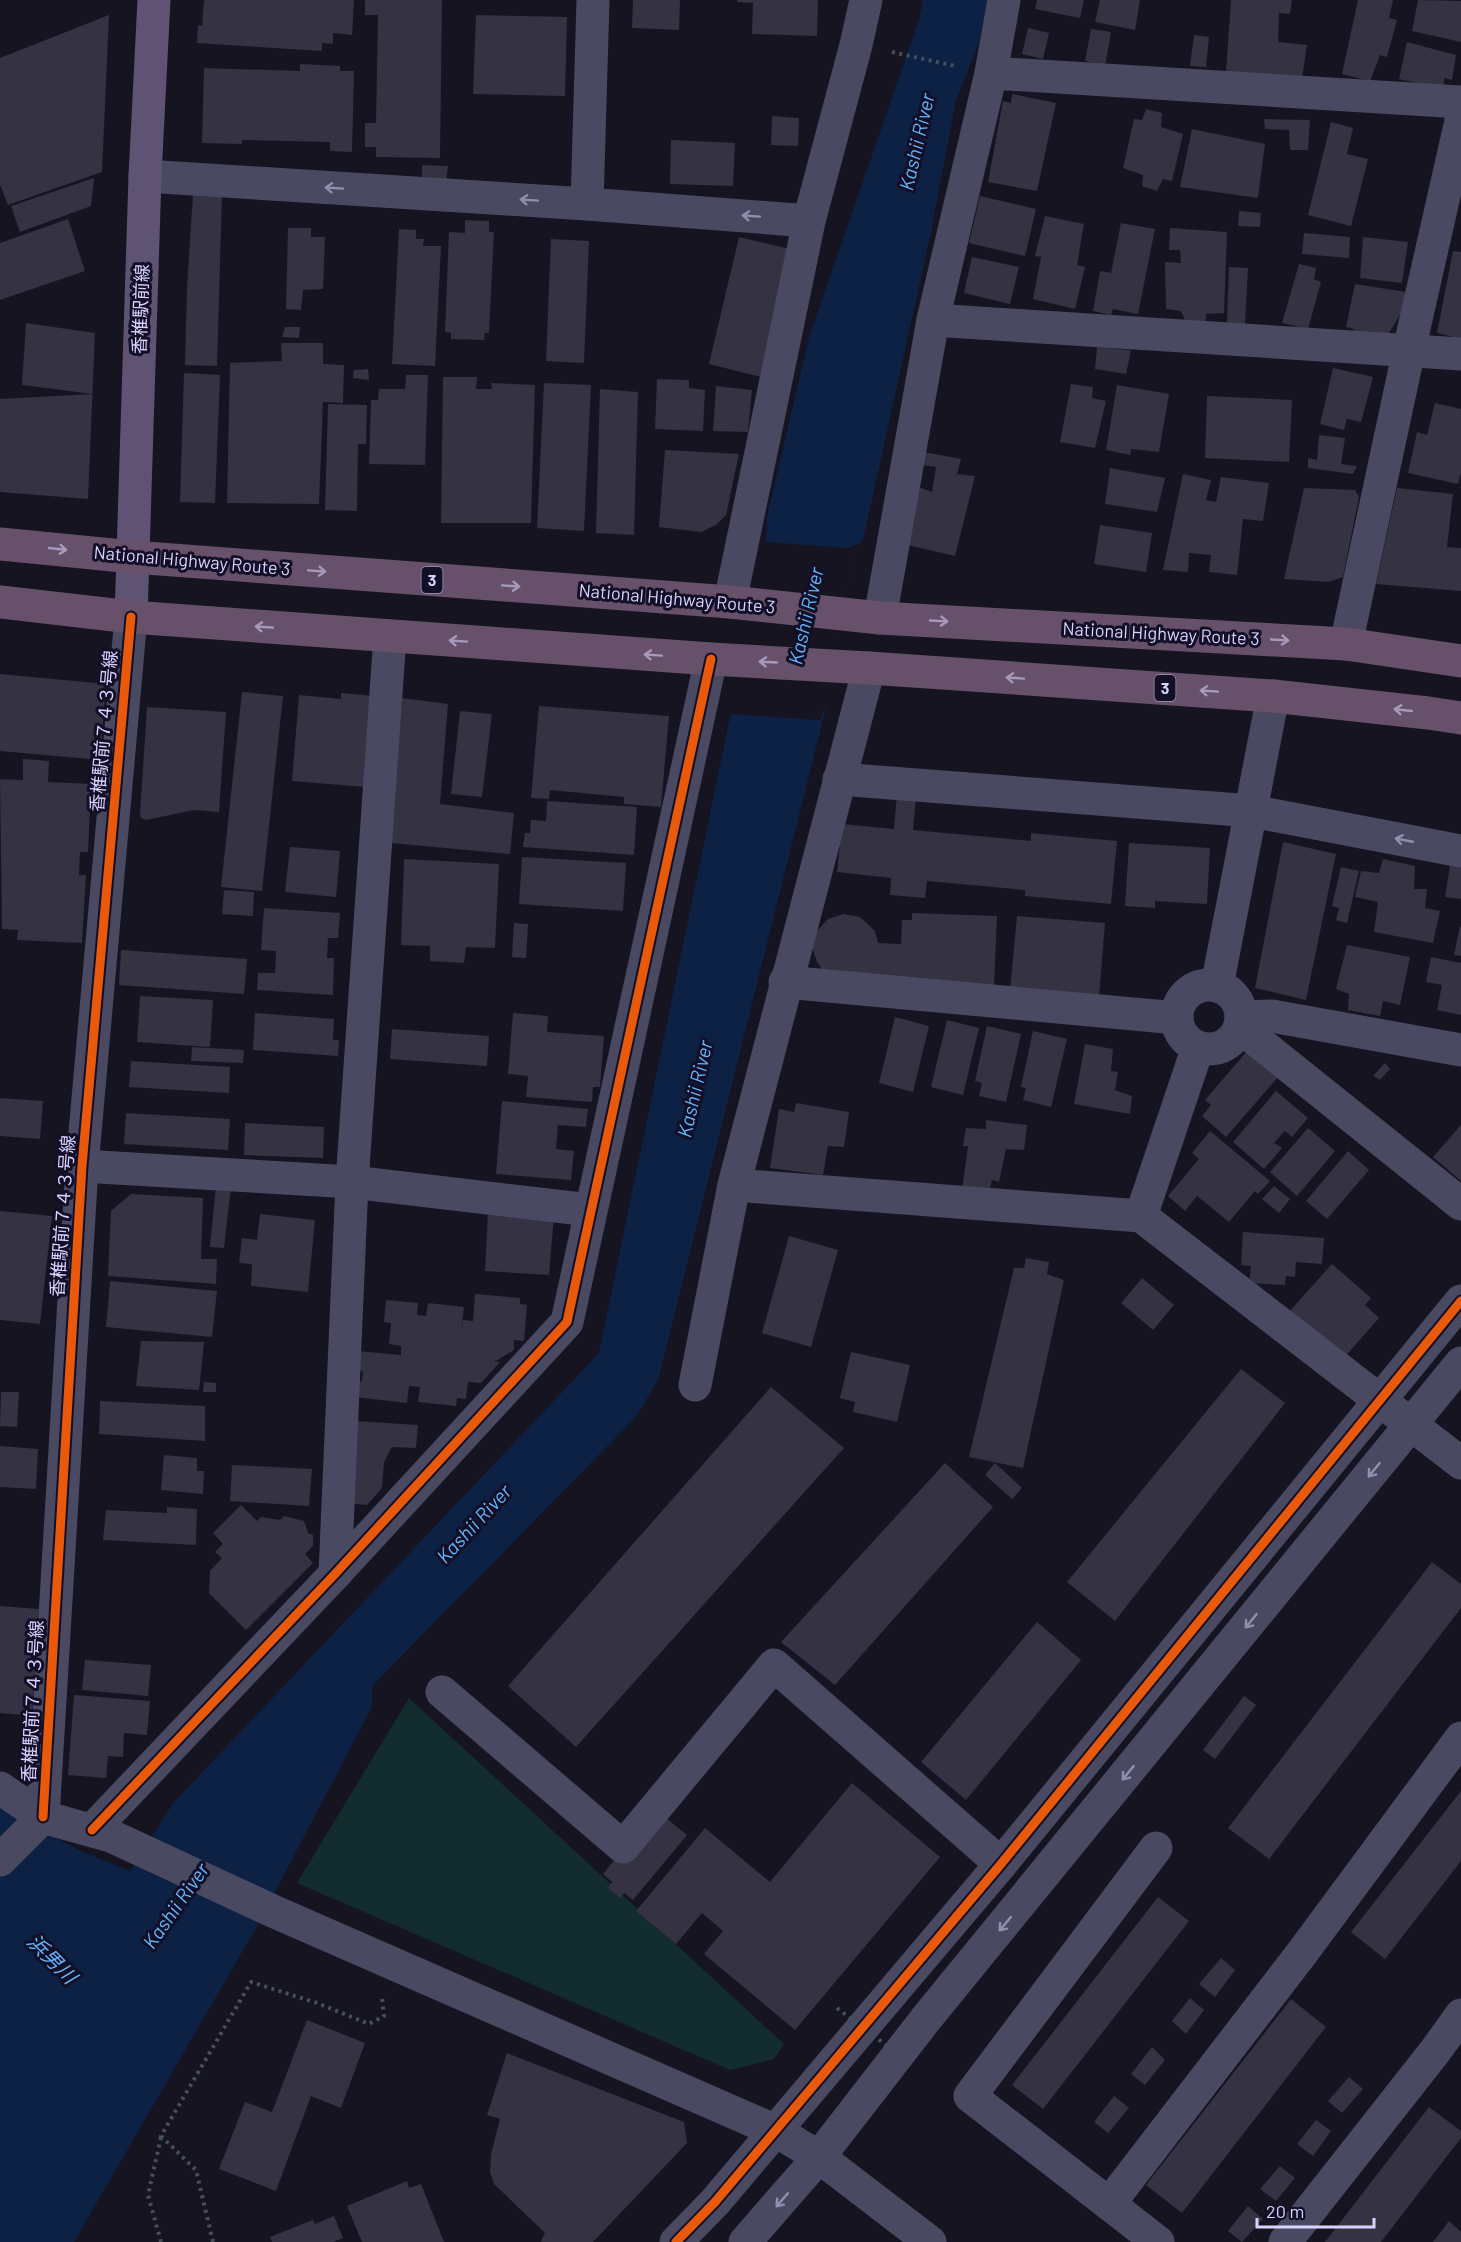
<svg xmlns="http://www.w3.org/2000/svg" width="1461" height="2242" font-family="Barlow,'Noto Sans JP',sans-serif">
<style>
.green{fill:#132c2d}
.water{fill:#0d2144}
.pier{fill:#161421}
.building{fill:#343243}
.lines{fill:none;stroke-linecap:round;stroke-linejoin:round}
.path{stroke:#44505f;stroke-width:4;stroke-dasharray:3 4.5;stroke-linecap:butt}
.minor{stroke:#4a4962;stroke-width:33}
.major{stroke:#5e5373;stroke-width:33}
.highway{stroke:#67516a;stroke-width:33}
.path-bridge{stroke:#44505f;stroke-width:4;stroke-dasharray:3 4.5;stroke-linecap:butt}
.cycleway-casing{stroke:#130f26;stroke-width:13}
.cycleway{stroke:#e8590c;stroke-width:9}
.oneway{stroke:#928eb0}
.oneway2{stroke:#a699bc}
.labels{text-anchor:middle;stroke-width:6;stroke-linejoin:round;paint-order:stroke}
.shield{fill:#130f26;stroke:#9e99be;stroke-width:1.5}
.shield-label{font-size:16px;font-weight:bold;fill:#d9d4ff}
.street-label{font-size:18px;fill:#d9d4ff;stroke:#130f26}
.water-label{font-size:20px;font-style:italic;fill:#62b6ff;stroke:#130f26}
</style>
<rect width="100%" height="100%" fill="#161421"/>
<path class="green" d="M409 1698 784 2044 774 2059 730 2070 297 1883Z"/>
<path class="water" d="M923 0H988L979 42 956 101 930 237 863 540 855 546 827 703 658 1380 636 1417 372 1686V1707L256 1928 74 2242H0V1806L80 1851 130 1871 173 1803 599 1353 766 542 767 517 809 337 919 20Z"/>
<path class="pier" d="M766 542 849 548 855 545 827 703 820 720 729 714Z"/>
<g class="building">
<path d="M204 0H354L352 35 333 33V44L322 43V51L197 43 198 25 202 26Z"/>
<path d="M365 0H442L440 158 376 157V147H365V123H376L378 15H365Z"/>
<path d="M633 0H680L679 30 632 28Z"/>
<path d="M737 0H818L817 36 752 34 753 3 737 2Z"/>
<path d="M1037 0H1084L1080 18 1035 9Z"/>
<path d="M1100 0H1140L1135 30 1095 22Z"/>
<path d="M1231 0H1292L1290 14 1279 13 1278 42 1307 45 1302 78 1226 72Z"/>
<path d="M1358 0H1393L1389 18 1397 20 1387 57 1380 55 1370 81 1342 74Z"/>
<path d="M1418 0 1461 1V42L1412 31Z"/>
<path d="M109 15 102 172 8 205 0 185V58Z"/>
<path d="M476 15 567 17 565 96 473 94Z"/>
<path d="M1028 28 1049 33 1043 59 1022 54Z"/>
<path d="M1091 29 1111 32 1105 66 1085 61Z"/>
<path d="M1194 35 1209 37 1206 67 1190 66Z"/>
<path d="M1407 42 1456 55 1452 80 1445 78 1442 89 1399 79Z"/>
<path d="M300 64 340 66V71H354L352 152 330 151V142L242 140V144L202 143 204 68 300 71Z"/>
<path d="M1012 94 1056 103 1037 191 988 182 1003 101 1011 103Z"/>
<path d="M1146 109 1162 113 1161 127 1183 134 1172 181 1163 179 1157 191 1142 186 1143 175 1123 168 1134 119 1142 120Z"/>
<path d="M772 116 799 118 798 146 771 145Z"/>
<path d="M1264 119 1310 120 1308 150H1290L1289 130 1265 129Z"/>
<path d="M1331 122 1353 128 1347 154 1368 159 1351 226 1308 215Z"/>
<path d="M1192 129 1265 144 1258 198 1180 187Z"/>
<path d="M671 140 735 143 733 186 670 184Z"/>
<path d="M422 165 448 166 446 182 422 180Z"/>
<path d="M94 178 91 206 20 232 11 206Z"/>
<path d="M193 194 222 196 217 366 185 365 187 287Z"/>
<path d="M980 196 1036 209 1025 256 969 243Z"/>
<path d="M1239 211 1261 213 1260 227 1238 226Z"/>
<path d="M1045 216 1084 224 1077 265 1085 267 1075 309 1033 299 1041 257 1035 256Z"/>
<path d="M68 219 85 271 0 300V243Z"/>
<path d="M465 220 489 221V232H494L489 333H485L484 340 451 339V333L445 332 449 232 465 233Z"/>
<path d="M1121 223 1155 229 1138 314 1113 309 1111 315 1093 311 1100 271 1111 273Z"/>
<path d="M288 228H311V237H325L323 289 303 290 301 310 286 309Z"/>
<path d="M1170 228 1227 232 1224 313 1206 314V322L1185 320 1181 311 1166 309 1165 262 1181 263 1180 250H1169Z"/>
<path d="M399 229 416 230V239H424L423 246H441L435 366 392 364Z"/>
<path d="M1304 233 1350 237 1349 258 1302 254Z"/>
<path d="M739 237 790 249 761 377 709 364Z"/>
<path d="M1363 237 1408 242 1402 283 1360 278Z"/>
<path d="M551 239 589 241 584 363 546 361Z"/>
<path d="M1453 251 1461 252V339L1437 333Z"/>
<path d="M972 257 1019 267 1010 304 964 293Z"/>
<path d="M1299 264 1316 268 1314 279 1321 282 1308 329 1282 323Z"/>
<path d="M1229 267 1248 268 1245 324 1227 323Z"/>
<path d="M1355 284 1406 292 1402 312 1387 336 1352 334 1354 329 1346 327Z"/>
<path d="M26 323 95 333 88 499 0 492V399L93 394 22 385Z"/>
<path d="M285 327H300L299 338 282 337Z"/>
<path d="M281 343H323V364L344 365 343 403 323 402 319 504 227 503 230 363 282 361Z"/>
<path d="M1097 347 1131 350 1126 374 1095 369Z"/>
<path d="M1333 368 1373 377 1361 422 1347 419 1344 430 1320 424Z"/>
<path d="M368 369 369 380 353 378 354 370Z"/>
<path d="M184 373 220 375 215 503 180 502Z"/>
<path d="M406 375H428L425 465 369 464 371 400H378L379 389H405Z"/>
<path d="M443 377H477L476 389H492L491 383 535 385 531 523H441Z"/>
<path d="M657 379 689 380V388L705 390 703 431 655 429Z"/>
<path d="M544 383 591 385 584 531 537 528Z"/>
<path d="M1071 384 1093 387 1092 398 1106 401 1095 448 1060 442Z"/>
<path d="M1117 385 1169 394 1159 452 1131 449 1130 455 1106 450Z"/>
<path d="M716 386 752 390 748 432 713 431Z"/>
<path d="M600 389 638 392 634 535 596 533Z"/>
<path d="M1207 396 1292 400 1289 462 1205 458Z"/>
<path d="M1435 403 1461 409V473L1458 484 1408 473 1417 432 1427 435Z"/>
<path d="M328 404 367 405 366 444H358L357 511 325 510Z"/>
<path d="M1319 435 1345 438 1341 464 1357 466 1353 474 1308 468V458L1317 460Z"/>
<path d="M665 450 739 454 726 515 716 525 701 532 659 527Z"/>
<path d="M924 452 961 459 957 474 975 476 955 556 903 544 916 486 932 492 936 467 921 465Z"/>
<path d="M1110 468 1165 478 1157 512 1105 504Z"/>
<path d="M1183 474 1211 480 1206 500 1216 502 1221 477 1269 483 1263 521 1243 519 1237 575 1209 572 1211 555 1189 553 1188 572 1163 570Z"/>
<path d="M1304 488 1355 490 1359 497 1343 577 1328 582 1284 579Z"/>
<path d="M1397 488 1453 494 1447 547 1461 548V591L1376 584Z"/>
<path d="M1100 525 1152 533 1146 572 1094 564Z"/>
<path d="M0 674 106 684 100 760 0 751Z"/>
<path d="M242 692 283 696 262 891 221 887Z"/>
<path d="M341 693 375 696 366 787 292 781 299 695 341 699Z"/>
<path d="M402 698 448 704 440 804 514 813 510 854 391 843Z"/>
<path d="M539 706 669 716 661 807 624 804V797L550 790 549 799 531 798Z"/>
<path d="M147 707 226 712 219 812 194 810 146 820 141 818 140 813Z"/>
<path d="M460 711 492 714 482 797 451 794Z"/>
<path d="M23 759 49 761 48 782 91 784 88 852H80L79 875H86L82 943 17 940 18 930 2 929 0 779 23 780Z"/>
<path d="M897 794 916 796 913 830 1031 841V833L1117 841 1111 904 1025 896V890L927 881 925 898 890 895 891 878 837 872 842 824 894 829Z"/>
<path d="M547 801 637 807 634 855 523 847 525 833H530L531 820 546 821Z"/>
<path d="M1283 842 1336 854 1306 1000 1255 988Z"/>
<path d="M1129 843 1210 848 1207 904 1155 901V908L1125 906Z"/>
<path d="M290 847 340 851 336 897 285 892Z"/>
<path d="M522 857 626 863 623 911 519 904Z"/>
<path d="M404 859 499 864 495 948 466 947 464 963 430 961V946L401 945Z"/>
<path d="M1383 859 1415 866 1414 889H1427L1425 908 1440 911 1433 943 1374 932 1378 902 1355 897 1361 871 1379 873Z"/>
<path d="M1450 865 1461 867V899L1445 897Z"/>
<path d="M1341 867 1359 871 1347 923 1336 920 1339 908 1332 906Z"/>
<path d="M224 890 254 892 253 916 222 914Z"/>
<path d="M264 908 340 913 338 938H328L327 958H334L333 995 257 990 258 973H275L276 951 261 950Z"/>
<path d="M912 913 997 916 994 986 822 969 817 962 813 950V943L817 931 828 919 844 914 860 917 875 931 878 943 901 944 902 920H912Z"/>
<path d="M1017 916 1105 923 1099 997 1010 990Z"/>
<path d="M514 923 528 924 526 958 512 957Z"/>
<path d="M1460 926 1461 927V956L1454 955Z"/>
<path d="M1347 945 1410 957 1400 1005 1383 1001 1380 1016 1348 1010 1349 994 1336 989Z"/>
<path d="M121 950 247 959 244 994 119 985Z"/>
<path d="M1431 957 1461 963V1015L1437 1010 1442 985 1426 982Z"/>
<path d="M140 996 213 1000 210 1047 137 1042Z"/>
<path d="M255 1013 334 1019 333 1040H339L338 1056 253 1050Z"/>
<path d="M513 1013 548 1016 547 1032 604 1036 600 1087H593L592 1102 526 1097 528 1076 508 1074Z"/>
<path d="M895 1017 929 1026 913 1092 879 1083Z"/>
<path d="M947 1020 979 1028 963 1095 931 1087Z"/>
<path d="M987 1026 1021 1034 1006 1102 979 1096 982 1083 975 1081Z"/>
<path d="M392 1029 489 1036 487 1066 390 1059Z"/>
<path d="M1033 1031 1067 1039 1051 1107 1023 1100 1026 1088 1021 1087Z"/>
<path d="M1085 1044 1113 1049 1111 1071 1118 1072 1115 1090 1132 1096 1130 1114 1074 1104Z"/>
<path d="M192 1047 244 1050 243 1063 191 1061Z"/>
<path d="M1248 1050 1278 1077 1226 1137 1202 1116 1211 1105 1205 1100Z"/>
<path d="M131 1061 230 1067 229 1093 129 1087Z"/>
<path d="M1385 1063 1390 1069 1380 1080 1373 1076Z"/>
<path d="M1276 1091 1308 1118 1292 1137 1285 1131 1274 1143 1282 1148 1264 1169 1233 1142Z"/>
<path d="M0 1098 43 1101 40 1139 0 1136Z"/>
<path d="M502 1101 588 1109 586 1127 558 1125 556 1149 574 1151 571 1180 496 1174Z"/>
<path d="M796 1103 849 1112 844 1147 828 1146 823 1175 770 1168 779 1109 794 1112Z"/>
<path d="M126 1113 230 1119 228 1150 124 1144Z"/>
<path d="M986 1120 1027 1125 1024 1150 1006 1149 999 1182 992 1180 989 1193 962 1190 968 1146H963L966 1128 986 1129Z"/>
<path d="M245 1123 324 1127 323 1158 244 1155Z"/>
<path d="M1461 1125V1181L1433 1157Z"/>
<path d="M1308 1128 1335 1151 1297 1196 1270 1172Z"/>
<path d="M1210 1131 1270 1181 1258 1194 1255 1191 1229 1222 1197 1196 1185 1211 1168 1196 1199 1159 1192 1153Z"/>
<path d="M1348 1151 1369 1170 1327 1219 1306 1201Z"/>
<path d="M216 1185 231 1186 224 1248 210 1247Z"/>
<path d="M1274 1186 1290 1199 1279 1213 1262 1199Z"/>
<path d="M131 1194 203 1198 201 1259H217L216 1284 108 1276 111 1211Z"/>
<path d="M0 1211 52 1216 40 1324 0 1320Z"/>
<path d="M488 1212 554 1215 549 1275 485 1271Z"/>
<path d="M260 1214 315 1220 308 1292 251 1286 252 1264 239 1263 242 1238 257 1240Z"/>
<path d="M1243 1232 1324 1238 1322 1264 1296 1262 1295 1277 1286 1276 1285 1285 1249 1283 1251 1266 1241 1265Z"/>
<path d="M789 1236 838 1250 811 1347 762 1333Z"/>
<path d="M1026 1258 1049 1262 1047 1274 1064 1280 1023 1468 969 1457 1014 1268H1024Z"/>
<path d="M1332 1264 1371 1298 1365 1305 1379 1318 1342 1360 1288 1313Z"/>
<path d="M1142 1278 1174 1305 1153 1330 1121 1303Z"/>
<path d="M110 1281 217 1291 212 1337 106 1327Z"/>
<path d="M475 1294 520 1298V1304L527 1305 524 1341 514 1340V1350L494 1362H500L481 1383 468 1382 466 1399 457 1398 456 1406 418 1402 420 1387 409 1386 407 1403 355 1397 357 1381 362 1382 363 1371 355 1370 357 1351 401 1355V1346L389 1344 391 1323 384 1322 386 1300 418 1303 417 1315 426 1316 428 1303 464 1307 461 1333 463 1320 473 1321Z"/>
<path d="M141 1341 204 1342 199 1390 136 1386Z"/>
<path d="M851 1352 910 1365 897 1422 853 1412 855 1402 840 1398Z"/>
<path d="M1241 1369 1285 1403 1115 1621 1067 1582Z"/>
<path d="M204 1382 216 1383V1392H203Z"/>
<path d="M771 1387 844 1448 576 1747 508 1686Z"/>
<path d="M1 1392H19L17 1427 0 1426Z"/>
<path d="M100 1401 205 1406V1441L99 1434Z"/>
<path d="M354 1421 418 1425 416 1448 392 1447 384 1462 382 1488 367 1505 348 1503Z"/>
<path d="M0 1446 38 1449 36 1489 0 1487Z"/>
<path d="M164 1455 197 1458V1471H204L203 1494 161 1490Z"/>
<path d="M945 1463 993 1507 835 1685 781 1642Z"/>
<path d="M995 1463 1022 1488 1012 1499 985 1475Z"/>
<path d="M232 1465 312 1469 309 1506 230 1501Z"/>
<path d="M241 1505 257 1521 261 1517 280 1520 284 1516 304 1521 308 1533 313 1535V1546L305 1554 313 1563 246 1630 209 1593 210 1571 222 1558 215 1552 223 1544 213 1533Z"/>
<path d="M167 1507 197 1509 196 1545 103 1540 106 1510 167 1513Z"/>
<path d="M1432 1562 1461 1584V1608L1269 1859 1228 1828Z"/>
<path d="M0 1606 39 1609 32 1716 0 1713Z"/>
<path d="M1037 1622 1081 1660 966 1800 921 1762Z"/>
<path d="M85 1660 151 1665 148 1696 82 1690Z"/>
<path d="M74 1695 150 1701 147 1735 124 1733 123 1757 108 1756 106 1778 68 1775Z"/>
<path d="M1244 1696 1256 1705 1215 1759 1203 1750Z"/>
<path d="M852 1783 940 1857 795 2030 704 1954 723 1931 702 1913 676 1944 636 1911 705 1828 770 1882Z"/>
<path d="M1461 1791V1861L1385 1959 1351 1932Z"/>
<path d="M655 1809 687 1835 633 1900 624 1893 620 1898 608 1888 612 1882 603 1874Z"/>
<path d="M1158 1897 1189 1921 1043 2109 1012 2085Z"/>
<path d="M1221 1958 1235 1970 1215 1997 1199 1984Z"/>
<path d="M1190 1998 1204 2010 1186 2034 1172 2021Z"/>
<path d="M1291 1999 1326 2027 1182 2213 1146 2185Z"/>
<path d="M307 2020 365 2043 341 2108 311 2096 276 2191 219 2169 245 2102 272 2112Z"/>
<path d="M1152 2047 1165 2060 1145 2085 1131 2074Z"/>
<path d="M507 2053 684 2122 687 2143 593 2242H542L541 2241 545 2233 494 2184 490 2172 491 2154 500 2119 487 2115Z"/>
<path d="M1349 2077 1363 2089 1342 2113 1328 2101Z"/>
<path d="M1114 2096 1129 2108 1108 2133 1094 2122Z"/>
<path d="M1429 2107 1461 2131V2138L1381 2242H1325Z"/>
<path d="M1316 2120 1331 2131 1313 2156 1297 2144Z"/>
<path d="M1280 2166 1295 2178 1276 2201 1260 2189Z"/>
<path d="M407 2181 409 2188 421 2184 444 2242H362L347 2206Z"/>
<path d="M1248 2206 1263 2219 1242 2242 1228 2231Z"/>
<path d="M334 2216 343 2238 333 2242H272L270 2237 313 2220 315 2224Z"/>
<path d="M1449 2221 1461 2232V2242H1433Z"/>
</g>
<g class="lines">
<g class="path">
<path d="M892 52 955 66"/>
<path d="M161 2242 148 2195 161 2137"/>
<path d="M213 2242 196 2170 161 2136 251 1982 317 2003 369 2024 384 2016 382 1999"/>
</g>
<g class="minor">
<path d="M991 73 1461 102"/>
<path d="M145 176 587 204 809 221"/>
<path d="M587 204 593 0"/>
<path d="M933 320 1461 354"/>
<path d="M730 602 809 221 856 45 866 0"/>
<path d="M880 618 933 320 991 73 1004 0"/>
<path d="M1346 644 1409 350 1461 121"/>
<path d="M839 779 1252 811 1461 851"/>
<path d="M785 982 1177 1018"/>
<circle cx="1209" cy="1017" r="32"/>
<path d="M1217 986 1273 696"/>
<path d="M1241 1017 1272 1016 1461 1050"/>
<path d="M1240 1027 1461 1204"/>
<path d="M82 1166 352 1182 590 1210"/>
<path d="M734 1185 1141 1216 1461 1463"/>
<path d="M1141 1216 1198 1047"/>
<path d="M695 1385 734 1185 869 668"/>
<path d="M335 1574 352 1182 390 636"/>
<path d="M442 1692 623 1847 774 1665 1001 1864"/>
<path d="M0 1788 43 1817 111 1836 275 1912 776 2131 819 2157 930 2242"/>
<path d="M43 1817 82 1166 131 617"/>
<path d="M92 1830 335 1574 567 1322 711 659"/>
<path d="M1156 1848 970 2096 1158 2242"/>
<path d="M0 1860 43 1817"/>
<path d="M1109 2204 1302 1953 1461 1738"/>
<path d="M676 2242 715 2202 1001 1864 1461 1301"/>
<path d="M745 2242 819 2157 925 2020 1461 1363"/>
<path d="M1285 2242 1436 2050 1461 2015"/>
</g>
<path class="major" d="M131 617 145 176 154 0"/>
<g class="highway">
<path d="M0 544 133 557 730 602 880 618 1346 644 1461 661"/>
<path d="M0 602 131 617 711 659 869 668 1273 696 1428 713 1461 718"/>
</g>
<path class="path-bridge" d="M837 2008 911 2064"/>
<g class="cycleway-casing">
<g id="cycleway">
<path d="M43 1817 82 1166 131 617"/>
<path d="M92 1830 335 1574 567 1322 711 659"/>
<path d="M676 2242 715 2202 1001 1864 1461 1301"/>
</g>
</g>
<use href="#cycleway" class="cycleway"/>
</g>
<defs><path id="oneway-shaft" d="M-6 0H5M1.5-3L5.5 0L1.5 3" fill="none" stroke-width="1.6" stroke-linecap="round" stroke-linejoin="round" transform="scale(1.5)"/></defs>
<g class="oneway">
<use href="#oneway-shaft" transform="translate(334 188) rotate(-176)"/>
<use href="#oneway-shaft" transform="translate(529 200) rotate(-176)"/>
<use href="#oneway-shaft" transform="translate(751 216) rotate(-176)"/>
<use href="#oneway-shaft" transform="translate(1404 840) rotate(-169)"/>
<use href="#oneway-shaft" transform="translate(1374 1470) rotate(129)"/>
<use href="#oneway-shaft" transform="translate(1251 1621) rotate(129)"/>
<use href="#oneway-shaft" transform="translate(1128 1773) rotate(129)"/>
<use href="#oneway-shaft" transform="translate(1005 1924) rotate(130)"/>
<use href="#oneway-shaft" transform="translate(782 2200) rotate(131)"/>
</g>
<g class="oneway2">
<use href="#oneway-shaft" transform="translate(58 549) rotate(6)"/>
<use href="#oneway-shaft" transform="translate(317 571) rotate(4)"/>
<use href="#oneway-shaft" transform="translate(511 586) rotate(4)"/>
<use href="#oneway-shaft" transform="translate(939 621) rotate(3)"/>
<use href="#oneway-shaft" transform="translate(264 627) rotate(-176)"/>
<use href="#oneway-shaft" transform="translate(1280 640) rotate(3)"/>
<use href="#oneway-shaft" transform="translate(458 641) rotate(-176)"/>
<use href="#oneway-shaft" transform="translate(653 655) rotate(-176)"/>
<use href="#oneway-shaft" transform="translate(768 662) rotate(-177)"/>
<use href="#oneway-shaft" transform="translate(1015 678) rotate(-176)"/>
<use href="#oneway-shaft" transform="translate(1209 691) rotate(-176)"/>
<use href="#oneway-shaft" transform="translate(1403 710) rotate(-174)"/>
</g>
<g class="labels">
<g class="shield">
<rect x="421.5" y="567" width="21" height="26" rx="4.5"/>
<rect x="1154.5" y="675" width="21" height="26" rx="4.5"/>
</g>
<g class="shield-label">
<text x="432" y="586">3</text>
<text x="1165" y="694">3</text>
</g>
<g class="street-label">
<text transform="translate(141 309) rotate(-88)" y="6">香椎駅前線</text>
<text transform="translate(192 561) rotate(5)" y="6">National Highway Route 3</text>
<text transform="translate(677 599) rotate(5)" y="6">National Highway Route 3</text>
<text transform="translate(1161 634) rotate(3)" y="6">National Highway Route 3</text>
<text transform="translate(104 731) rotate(-85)" y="6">香椎駅前７４３号線</text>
<text transform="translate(63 1216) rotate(-86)" y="6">香椎駅前７４３号線</text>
<text transform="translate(33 1701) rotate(-87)" y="6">香椎駅前７４３号線</text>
</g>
<g class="water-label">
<text transform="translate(917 142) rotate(-77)" y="7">Kashii River</text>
<text transform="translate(806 616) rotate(-77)" y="7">Kashii River</text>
<text transform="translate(695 1089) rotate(-77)" y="7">Kashii River</text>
<text transform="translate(474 1524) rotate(-47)" y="7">Kashii River</text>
<text transform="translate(176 1906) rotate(-55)" y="7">Kashii River</text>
<text transform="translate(52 1959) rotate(45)" y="7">浜男川</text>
</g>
</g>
<path d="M1257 2218v9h117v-9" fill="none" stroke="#d9d4ff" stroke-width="3"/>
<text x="1266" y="2218" font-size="18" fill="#d9d4ff" stroke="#130f26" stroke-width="4.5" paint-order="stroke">20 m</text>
</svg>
